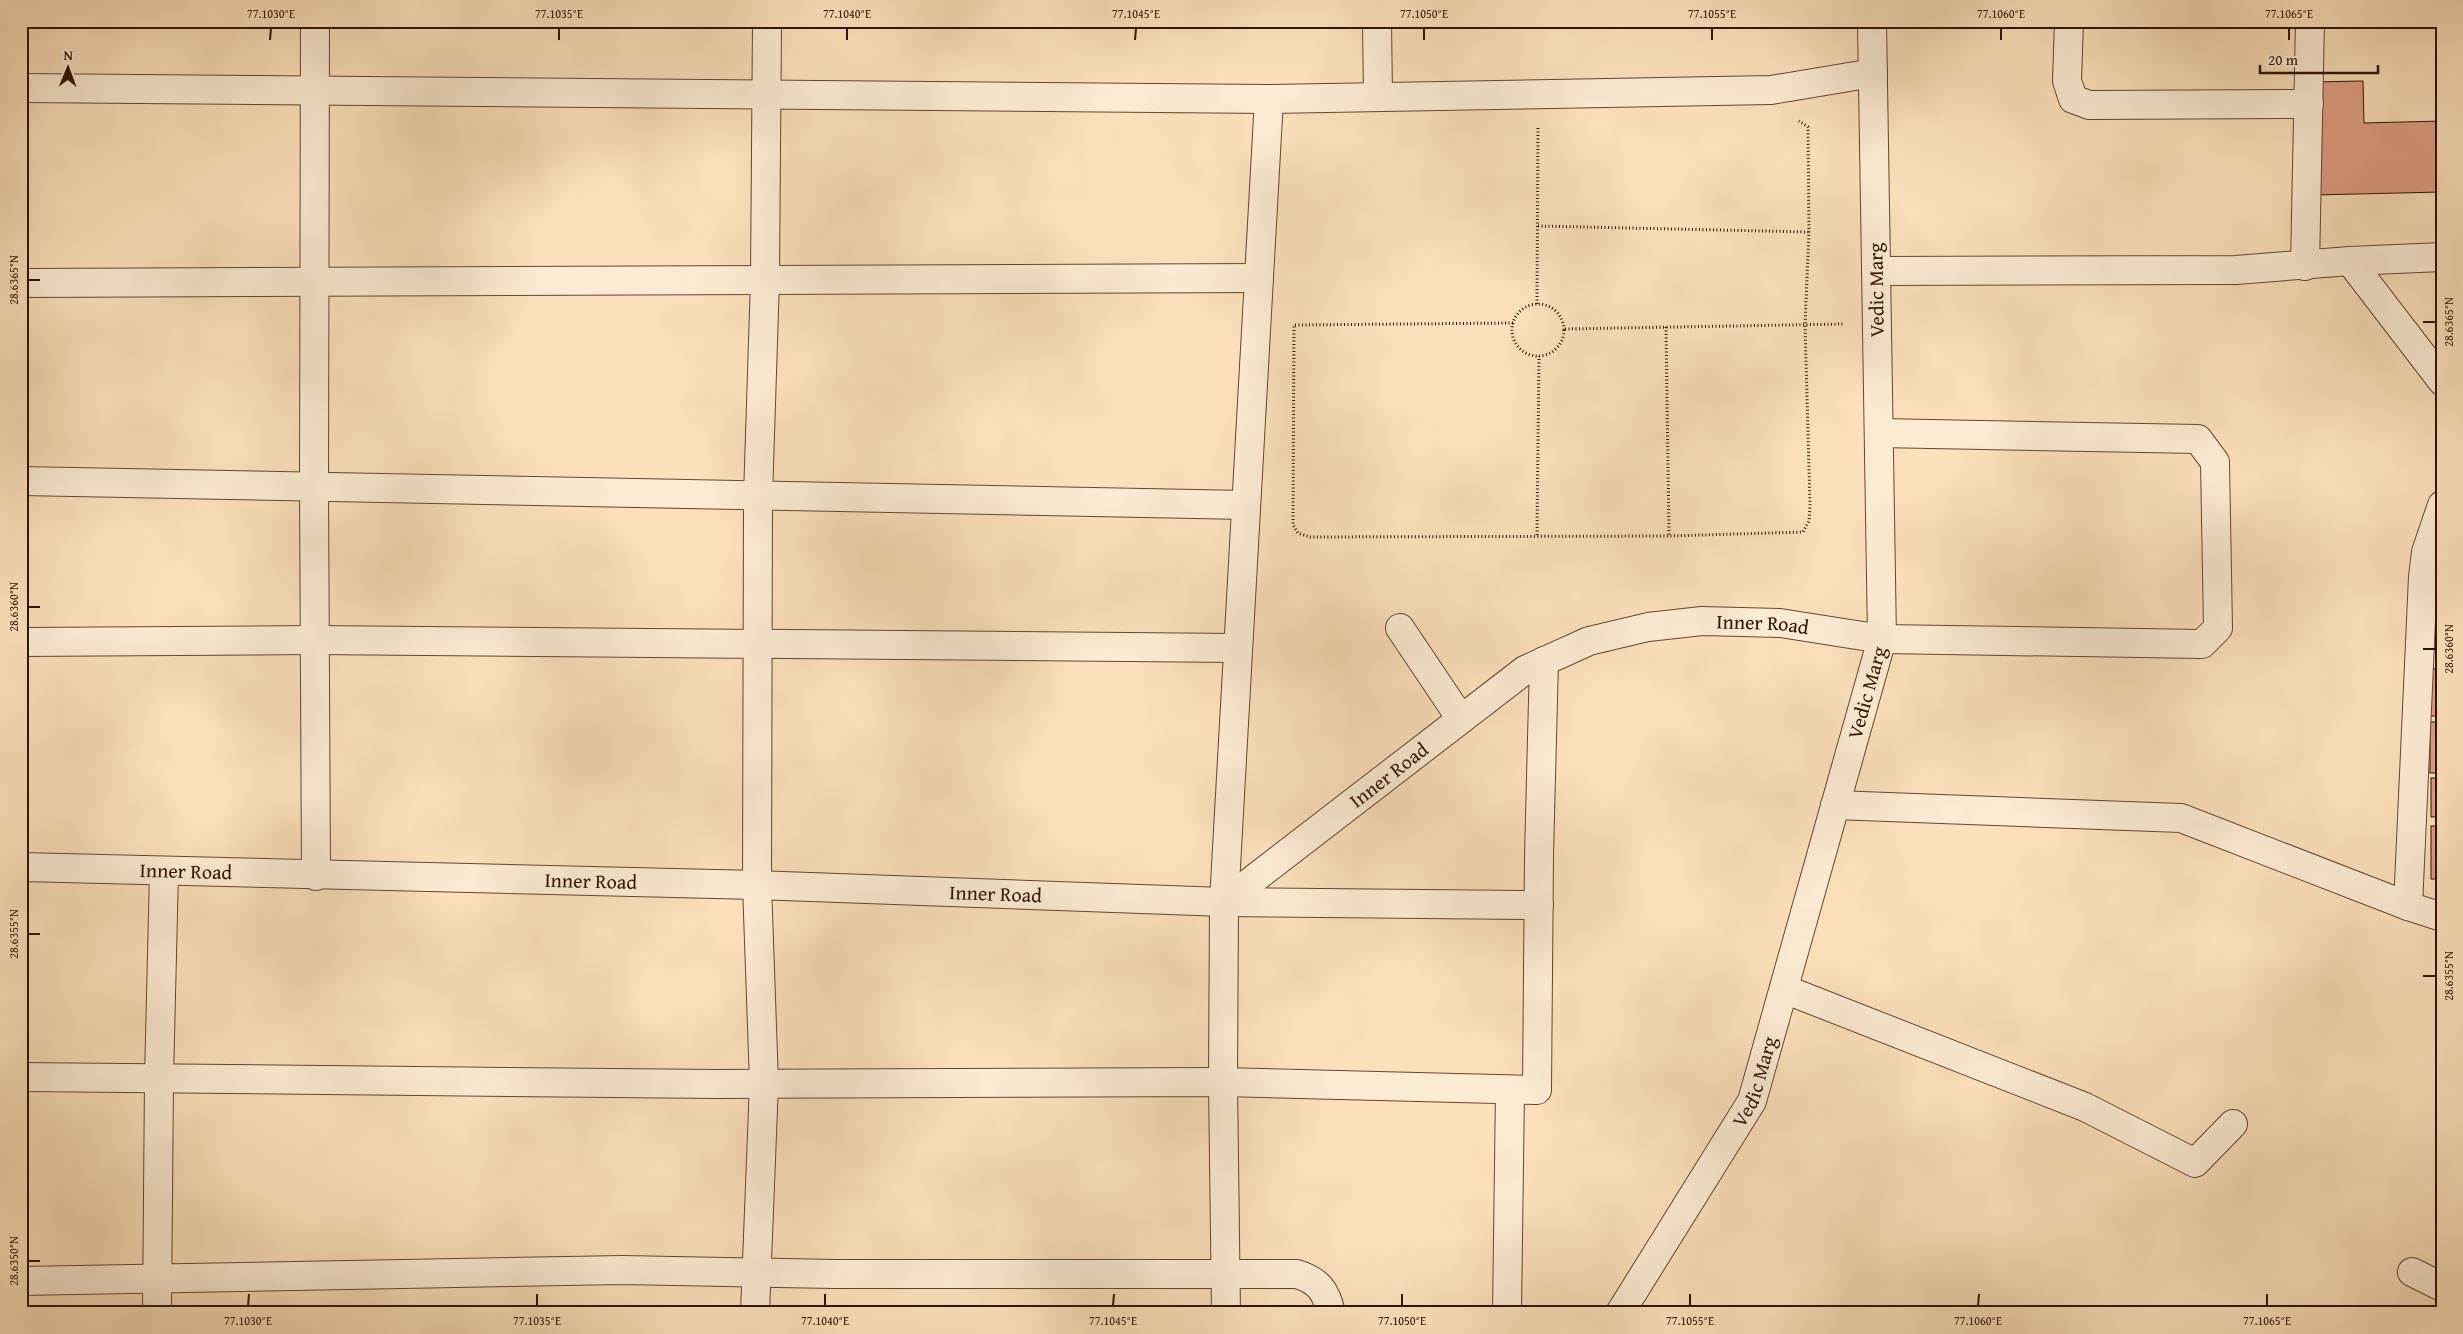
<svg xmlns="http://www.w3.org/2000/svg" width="2463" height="1334" font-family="'Gentium Book Plus',serif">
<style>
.building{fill:#de9e83;stroke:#301202}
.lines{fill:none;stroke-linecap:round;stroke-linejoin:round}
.minor-casing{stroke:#634630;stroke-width:30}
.path{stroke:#301202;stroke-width:3;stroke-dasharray:1 2.5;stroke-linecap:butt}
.minor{stroke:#fcebd3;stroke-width:28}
.ticks{fill:none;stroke:#301202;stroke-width:2}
.labels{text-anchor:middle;stroke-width:5;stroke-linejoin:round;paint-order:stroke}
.street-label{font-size:20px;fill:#301202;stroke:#fcebd3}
.neatline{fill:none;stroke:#301202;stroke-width:2}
.ticks-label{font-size:12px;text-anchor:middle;fill:#301202}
</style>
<rect width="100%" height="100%" fill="#fbe0bb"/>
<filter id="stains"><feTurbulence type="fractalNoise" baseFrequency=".004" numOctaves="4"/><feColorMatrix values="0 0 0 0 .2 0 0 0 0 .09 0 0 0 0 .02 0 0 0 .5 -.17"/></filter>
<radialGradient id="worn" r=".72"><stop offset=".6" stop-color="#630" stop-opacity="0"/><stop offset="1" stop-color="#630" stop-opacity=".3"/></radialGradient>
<g class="building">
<path d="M2363 81 2364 123 2442 121V192L2313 195 2311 82Z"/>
<rect x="2429" y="669" width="13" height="47"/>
<rect x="2430" y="722" width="12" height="51"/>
<rect x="2431" y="778" width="11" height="39"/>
<rect x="2431" y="826" width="11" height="53"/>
</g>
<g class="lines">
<g class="minor-casing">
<g id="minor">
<path d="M315 21 314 487 316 876"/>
<path d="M1377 21 1378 97"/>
<path d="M2069 21 2067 81 2073 99 2089 105 2309 104"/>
<path d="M21 88 1269 99 1771 90 1873 73"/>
<path d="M2350 261 2442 381"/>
<path d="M2305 266 2310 21"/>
<path d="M1876 271 2236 270 2350 261 2442 257"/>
<path d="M21 283 1259 278"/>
<path d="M21 481 1246 505"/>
<path d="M1400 628 1461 719"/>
<path d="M21 642 315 640 1238 648"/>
<path d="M1835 805 2181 818 2408 906 2442 917"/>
<path id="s1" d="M21 867 757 885 1224 902 1539 905"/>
<path id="s2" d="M1224 902 1525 670 1589 641 1648 627 1702 621 1780 623 1882 639 2202 644 2218 628 2215 462 2198 439 1879 433"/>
<path d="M2408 906 2423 577 2426 552 2442 505"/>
<path d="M1784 989 2085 1107 2195 1163 2233 1124"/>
<path d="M21 1077 717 1084 1223 1082 1537 1090 1539 855 1544 661"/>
<path d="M2412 1272 2442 1287"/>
<path d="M21 1281 623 1270 835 1274H1297C1319 1281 1326 1291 1331 1313"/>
<path d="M157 1313 159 1078 164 872"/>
<path d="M755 1313 764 1083 757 885 758 496 765 280 767 21"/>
<path d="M1226 1313 1223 1082 1224 902 1269 99"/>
<path d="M1507 1313 1510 1090"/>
<path id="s3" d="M1620 1313 1752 1101 1882 639 1872 21"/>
</g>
</g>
<g class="path">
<path d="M1538 226 1809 232"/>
<circle cx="1538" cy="330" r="26"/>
<path d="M1537 304 1538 128"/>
<path d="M1513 323 1294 325 1293 525 1298 533 1310 537 1669 536 1803 532 1809 521 1810 505 1805 325 1809 232 1808 127 1799 121"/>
<path d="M1666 327 1669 536"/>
<path d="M1565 329 1844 324"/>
<path d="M1537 535 1539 356"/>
</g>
<use href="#minor" class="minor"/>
</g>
<path class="ticks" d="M270 40 271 28M559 40V28M847 40V28M1135 40 1136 28M1424 40V28M1712 40V28M2001 40V28M2289 40V28M28 280H40M2423 322H2436M28 607H40M2423 649H2436M28 934H40M2423 976H2436M28 1261H40M248 1306 249 1294M537 1306V1294M825 1306V1294M1113 1306 1114 1294M1402 1306V1294M1690 1306V1294M1978 1306 1979 1294M2267 1306V1294"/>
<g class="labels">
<g class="street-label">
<text transform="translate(1876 290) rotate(-91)" y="7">Vedic Marg</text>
<text dy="7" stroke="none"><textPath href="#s2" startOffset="626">Inner Road</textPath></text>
<text dy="7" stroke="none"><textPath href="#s3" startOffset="674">Vedic Marg</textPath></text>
<text dy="7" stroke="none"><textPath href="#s2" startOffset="208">Inner Road</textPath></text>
<text dy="7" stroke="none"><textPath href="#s1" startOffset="165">Inner Road</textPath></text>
<text dy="7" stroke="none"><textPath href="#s1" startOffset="570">Inner Road</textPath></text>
<text dy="7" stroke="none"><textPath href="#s1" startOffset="975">Inner Road</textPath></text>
<text dy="7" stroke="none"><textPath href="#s3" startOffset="269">Vedic Marg</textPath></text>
</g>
</g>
<rect width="2463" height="1334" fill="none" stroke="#fbe0bb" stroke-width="55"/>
<g transform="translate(68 68) rotate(1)" stroke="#fcebd3" stroke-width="4" paint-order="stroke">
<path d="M0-4L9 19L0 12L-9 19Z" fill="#301202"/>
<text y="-8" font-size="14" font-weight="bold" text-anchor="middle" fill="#301202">N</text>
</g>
<path d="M2260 65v8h118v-8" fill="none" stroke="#301202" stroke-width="2.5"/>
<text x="2268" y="65" font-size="15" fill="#301202" stroke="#fcebd3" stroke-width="4" paint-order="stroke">20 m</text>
<rect x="28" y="28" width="2408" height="1278" class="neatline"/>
<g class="ticks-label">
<text x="271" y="18">77.1030°E</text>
<text x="559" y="18">77.1035°E</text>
<text x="847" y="18">77.1040°E</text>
<text x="1136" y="18">77.1045°E</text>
<text x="1424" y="18">77.1050°E</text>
<text x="1712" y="18">77.1055°E</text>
<text x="2001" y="18">77.1060°E</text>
<text x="2289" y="18">77.1065°E</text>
<text transform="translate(14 280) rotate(-90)" y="4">28.6365°N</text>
<text transform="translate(2449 322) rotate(-90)" y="4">28.6365°N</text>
<text transform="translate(14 607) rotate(-90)" y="4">28.6360°N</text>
<text transform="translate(2449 649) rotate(-90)" y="4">28.6360°N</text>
<text transform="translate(14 934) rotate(-90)" y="4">28.6355°N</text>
<text transform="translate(2449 976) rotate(-90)" y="4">28.6355°N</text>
<text transform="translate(14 1261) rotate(-90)" y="4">28.6350°N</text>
<text x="248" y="1325">77.1030°E</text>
<text x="537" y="1325">77.1035°E</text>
<text x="825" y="1325">77.1040°E</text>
<text x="1113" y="1325">77.1045°E</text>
<text x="1402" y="1325">77.1050°E</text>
<text x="1690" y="1325">77.1055°E</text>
<text x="1978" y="1325">77.1060°E</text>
<text x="2267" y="1325">77.1065°E</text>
</g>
<rect width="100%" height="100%" filter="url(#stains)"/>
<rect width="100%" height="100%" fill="url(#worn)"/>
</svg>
